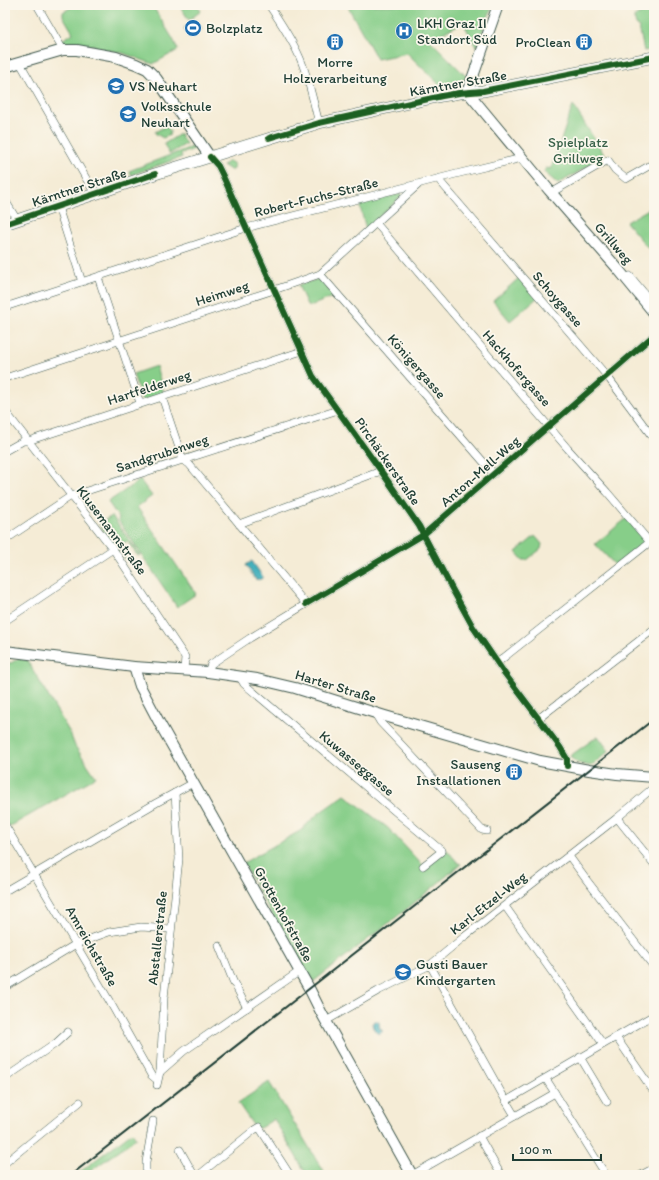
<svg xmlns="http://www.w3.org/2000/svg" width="659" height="1180" font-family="Itim,sans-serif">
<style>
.green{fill:#87ce89;stroke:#53865e}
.water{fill:#3dadba;stroke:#2e7577}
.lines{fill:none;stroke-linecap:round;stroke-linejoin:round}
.street-casing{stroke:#3f574c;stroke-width:8}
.secondary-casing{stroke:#3f574c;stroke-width:12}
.primary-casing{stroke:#3f574c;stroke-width:12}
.street{stroke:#fff;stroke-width:7}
.secondary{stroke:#fff;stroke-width:10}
.primary{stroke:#fff;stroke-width:11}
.rail{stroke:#1f3d34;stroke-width:2}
.cycleway-casing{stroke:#fbf7ec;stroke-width:8}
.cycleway{stroke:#1b5e20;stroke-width:6}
.labels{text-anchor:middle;stroke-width:3.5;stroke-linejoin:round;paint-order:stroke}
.poi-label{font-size:14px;fill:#1f3d34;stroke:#fbf7ec;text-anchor:start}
.street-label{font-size:14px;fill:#1f3d34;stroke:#fbf7ec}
.park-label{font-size:14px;fill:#396149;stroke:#fbf7ec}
</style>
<rect width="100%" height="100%" fill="#fbf7ec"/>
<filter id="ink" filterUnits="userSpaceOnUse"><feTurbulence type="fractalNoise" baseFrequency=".025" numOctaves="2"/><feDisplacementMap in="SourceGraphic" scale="8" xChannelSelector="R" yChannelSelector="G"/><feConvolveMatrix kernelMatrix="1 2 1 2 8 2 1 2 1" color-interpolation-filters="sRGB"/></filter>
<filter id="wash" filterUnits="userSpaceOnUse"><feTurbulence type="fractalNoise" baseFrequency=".012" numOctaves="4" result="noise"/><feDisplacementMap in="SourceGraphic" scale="16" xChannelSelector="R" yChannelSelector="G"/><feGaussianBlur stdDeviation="0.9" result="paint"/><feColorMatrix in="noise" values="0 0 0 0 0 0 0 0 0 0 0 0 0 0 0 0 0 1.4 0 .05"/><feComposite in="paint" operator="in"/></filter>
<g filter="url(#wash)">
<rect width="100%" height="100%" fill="#f5ecd6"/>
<g class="green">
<path d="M75 5H152L173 39 178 50 153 64 123 53 96 48 94 45 88 46 65 44 62 40 73 33 63 16V12Z"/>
<path d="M179 5H197L201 11 189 20Z"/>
<path d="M347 5H493L476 47 463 22 430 40 466 76C460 86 452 86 443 88L407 53 377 59Z"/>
<path d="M652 5H654V49L644 51 639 27 636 25 634 17 653 8Z"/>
<path d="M196 20 202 29 189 37 184 28Z"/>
<path d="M573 105 605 156 558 184 544 172 546 168 551 169Z"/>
<path d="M166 126 170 131V135L163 138 156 134 155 132Z"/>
<path d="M180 134 186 144 169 154 164 144Z"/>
<path d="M194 146V149L181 154 182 157 131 175 129 171Z"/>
<path d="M229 161C233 163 235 164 234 168L232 171 223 165Z"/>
<path d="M400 194 402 196 366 229 359 203Z"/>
<path d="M654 206V255L626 222Z"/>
<path d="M519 278 537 298 510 321 493 301Z"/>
<path d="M318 279 321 280 335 296 308 307 298 285Z"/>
<path d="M156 366 164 394 145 400H142L133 374Z"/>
<path d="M140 480 152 496 137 507 196 594 177 607 118 520 119 518 108 502Z"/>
<path d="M112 516 140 555 138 556 127 541 118 547 126 558 125 559 99 524Z"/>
<path d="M627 518 644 540 643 545 616 566 595 544Z"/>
<path d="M535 536 542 544 541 549 527 560H523L516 552Z"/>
<path d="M19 658 27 660 70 733 75 746 96 777 9 827 5 820V662L11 663Z"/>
<path d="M598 736 609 751 591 766C580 764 577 764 570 756Z"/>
<path d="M345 795 388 828 423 866 447 850 458 863 461 864 408 908 314 981 309 980 243 863 300 831 319 813Z"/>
<path d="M269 1082 326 1175H307L274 1119 260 1128H255L238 1103Z"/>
<path d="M132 1132 136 1138 85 1175H76Z"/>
</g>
<g class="water">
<path d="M252 561 263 577C261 580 258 580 255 579L246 565Z"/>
<path d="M374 1021H376L379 1022 380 1029 382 1030V1032L378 1034C375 1032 373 1027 372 1024Z"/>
</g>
</g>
<g filter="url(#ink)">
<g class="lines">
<g class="street-casing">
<g id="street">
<path d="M37 5 63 50"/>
<path d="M269 5C280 22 292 39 300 58 309 79 313 101 319 123"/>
<path d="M20 63 95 194"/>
<path d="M210 157 218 166 222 174 313 376 381 471 419 526 451 587 473 627 505 674 560 747 567 759V766"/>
<path d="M438 179 607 376 654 439"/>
<path d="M551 193 608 160 615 170 626 179 654 163"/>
<path d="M5 200 17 220"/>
<path d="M58 207 82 282"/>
<path d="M376 223 568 449 607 492 654 547"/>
<path d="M320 274 494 474"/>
<path d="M630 276 654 305"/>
<path d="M98 277 140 403"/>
<path d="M5 307 246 228 460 173 522 158"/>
<path d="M5 378 274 290 320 274 418 185"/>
<path d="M162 397 183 460 189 464 306 604"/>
<path d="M5 411 113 549 185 657 184 670"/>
<path d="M5 451 23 441H28L302 351"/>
<path d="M239 524 381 471"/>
<path d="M5 540 71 496 335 411 336 409"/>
<path d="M5 621 113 549"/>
<path d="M497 663 650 542"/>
<path d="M208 672 211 664 250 638 306 604 423 535 654 335"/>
<path d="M239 676 244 684 442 851 423 866"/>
<path d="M378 714 377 717 380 722 482 830 487 831"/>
<path d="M538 719 654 629"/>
<path d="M617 818 654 864"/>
<path d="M5 825 110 1002 151 1075 157 1080"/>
<path d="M569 856 585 878 654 967"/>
<path d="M5 891 156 803 193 783"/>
<path d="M505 906 603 1044"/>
<path d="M219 946 233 981 247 1008"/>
<path d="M430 965 506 1101"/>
<path d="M5 987 76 944 109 932 141 927 171 929"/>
<path d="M326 1021 378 991 430 965 464 937 617 818 654 787"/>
<path d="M616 1037 654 1092"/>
<path d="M580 1057 607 1102"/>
<path d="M160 1072 184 1051 300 971"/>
<path d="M5 1078 55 1044 68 1032"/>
<path d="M546 1079 555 1093 515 1116 506 1101 654 1015"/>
<path d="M157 1085 160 1072 164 998 179 859 175 793"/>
<path d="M555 1093 606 1175"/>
<path d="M479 1136 501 1175"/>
<path d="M180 1150 194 1175"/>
<path d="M5 1163 80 1102"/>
<path d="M146 1175V1162L153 1121"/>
<path d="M199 1175 254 1130 259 1127 290 1175"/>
<path d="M412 1175 515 1116"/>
<path d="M641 1175 654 1168"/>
</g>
</g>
<g class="secondary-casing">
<g id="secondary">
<path d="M498 5 471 82 469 87 471 96 549 190 618 269 654 313"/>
<path d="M5 67 63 50H77L116 57 136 64 147 69 156 78 210 157"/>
<path d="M5 651 134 667 208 672 257 679 295 688 385 716 540 761 589 770 617 774 654 777"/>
<path d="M134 667 140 686 160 724 309 988 322 1014 412 1175"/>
</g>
</g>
<g class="primary-casing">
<path id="primary" d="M5 224 155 174 319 123 442 96 459 93 483 91 654 57"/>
</g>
<use href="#street" class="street"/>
<use href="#secondary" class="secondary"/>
<use href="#primary" class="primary"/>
<path class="rail" d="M71 1175 654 719"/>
<g class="cycleway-casing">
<g id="cycleway">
<path d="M269 138 319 123 442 96 459 93 483 91 654 57"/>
<path d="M210 157 218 166 222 174 313 376 381 471 419 526 451 587 473 627 505 674 560 747 567 759V766"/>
<path d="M5 224 155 174"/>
<path d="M306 604 423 535 654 335"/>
</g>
</g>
<use href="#cycleway" class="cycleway"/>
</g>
</g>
<defs>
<g id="stadium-disc" transform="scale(0.9)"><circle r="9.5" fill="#1f6fb2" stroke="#fbf7ec"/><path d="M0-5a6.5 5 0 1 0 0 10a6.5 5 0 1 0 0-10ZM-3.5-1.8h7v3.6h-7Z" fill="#fff"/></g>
<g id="hospital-disc" transform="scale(0.9)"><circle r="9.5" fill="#1f6fb2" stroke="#fbf7ec"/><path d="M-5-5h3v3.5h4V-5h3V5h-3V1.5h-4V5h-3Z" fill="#fff"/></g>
<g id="building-disc" transform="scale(0.9)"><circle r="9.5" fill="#1f6fb2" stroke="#fbf7ec"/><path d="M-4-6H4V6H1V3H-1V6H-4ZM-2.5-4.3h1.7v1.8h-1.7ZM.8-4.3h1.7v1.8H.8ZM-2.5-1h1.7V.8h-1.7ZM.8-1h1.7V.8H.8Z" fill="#fff"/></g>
<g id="school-disc" transform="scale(0.9)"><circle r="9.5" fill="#1f6fb2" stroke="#fbf7ec"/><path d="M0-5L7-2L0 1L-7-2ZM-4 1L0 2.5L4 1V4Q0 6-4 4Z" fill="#fff"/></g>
</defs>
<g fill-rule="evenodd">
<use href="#stadium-disc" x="193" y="28"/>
<use href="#hospital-disc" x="404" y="31"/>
<use href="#building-disc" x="335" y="42"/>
<use href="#building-disc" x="584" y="42"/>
<use href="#school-disc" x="116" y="86"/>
<use href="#school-disc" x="128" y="114"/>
<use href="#building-disc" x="514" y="772"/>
<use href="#school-disc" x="403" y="972"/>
</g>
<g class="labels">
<g class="poi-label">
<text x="417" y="28">LKH Graz II<tspan x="417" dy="16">Standort Süd</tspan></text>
<text x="206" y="33">Bolzplatz</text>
<text x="571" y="47" text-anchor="end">ProClean</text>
<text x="335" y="67" text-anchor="middle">Morre<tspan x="335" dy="16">Holzverarbeitung</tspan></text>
<text x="129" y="91">VS Neuhart</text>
<text x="141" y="111">Volksschule<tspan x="141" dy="16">Neuhart</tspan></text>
<text x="501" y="769" text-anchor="end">Sauseng<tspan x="501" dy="16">Installationen</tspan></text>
<text x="416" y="969">Gusti Bauer<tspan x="416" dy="16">Kindergarten</tspan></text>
</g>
<g class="street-label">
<text transform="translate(458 83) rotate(-10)" y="5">Kärntner Straße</text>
<text transform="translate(79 187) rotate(-18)" y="5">Kärntner Straße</text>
<text transform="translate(316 197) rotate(-14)" y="5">Robert-Fuchs-Straße</text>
<text transform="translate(614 243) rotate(49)" y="5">Grillweg</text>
<text transform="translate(222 293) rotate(-18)" y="5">Heimweg</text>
<text transform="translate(558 299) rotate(49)" y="5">Schoygasse</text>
<text transform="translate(417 366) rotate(49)" y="5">Königergasse</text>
<text transform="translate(517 368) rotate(49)" y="5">Hackhofergasse</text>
<text transform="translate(149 387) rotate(-18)" y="5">Hartfelderweg</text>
<text transform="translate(162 453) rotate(-18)" y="5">Sandgrubenweg</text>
<text transform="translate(388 461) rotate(55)" y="5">Pirchäckerstraße</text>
<text transform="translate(480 471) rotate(-41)" y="5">Anton-Mell-Weg</text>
<text transform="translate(112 530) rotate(53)" y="5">Klusemannstraße</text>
<text transform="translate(336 686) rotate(17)" y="5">Harter Straße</text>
<text transform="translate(357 763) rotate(40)" y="5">Kuwasseggasse</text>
<text transform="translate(488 903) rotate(-38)" y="5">Karl-Etzel-Weg</text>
<text transform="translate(284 914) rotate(61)" y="5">Grottenhofstraße</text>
<text transform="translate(157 938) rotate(-84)" y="5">Abstallerstraße</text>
<text transform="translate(92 946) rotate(60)" y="5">Amreichstraße</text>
</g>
<g class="park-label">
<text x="578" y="147">Spielplatz<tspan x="578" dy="16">Grillweg</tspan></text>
</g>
</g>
<rect width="659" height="1180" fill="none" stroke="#fbf7ec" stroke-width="20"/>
<path d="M513 1154v6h88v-6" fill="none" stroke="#1f3d34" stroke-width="2"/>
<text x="519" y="1154" font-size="12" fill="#1f3d34" stroke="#fbf7ec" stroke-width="3" paint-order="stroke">100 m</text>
</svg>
